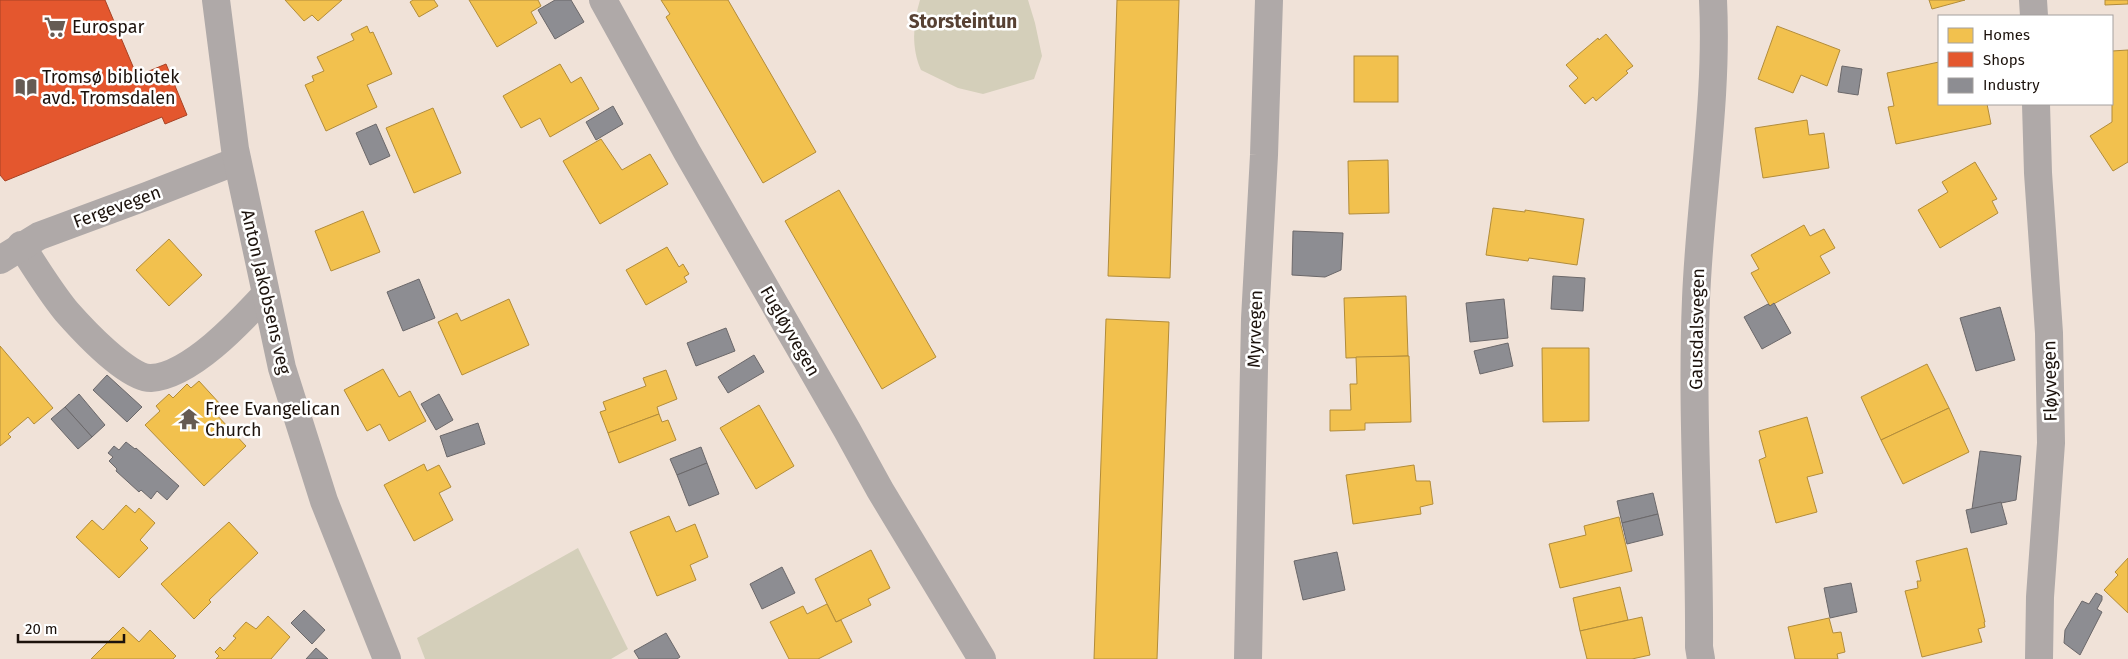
<svg xmlns="http://www.w3.org/2000/svg" width="2128" height="659" font-family="'Fira Sans',sans-serif">
<style>
.green{fill:#d4cfba}
.homes{fill:#f2c14e;stroke:#b28c3a}
.shops{fill:#e4572e;stroke:#a84224}
.industry{fill:#8d8d92;stroke:#6b686a}
.lines{fill:none;stroke-linecap:round;stroke-linejoin:round}
.minor{stroke:#afa9a8;stroke-width:28}
.tertiary{stroke:#afa9a8;stroke-width:28}
.labels{text-anchor:middle;stroke-width:5;stroke-linejoin:round;paint-order:stroke}
.poi-label{font-size:18px;fill:#1c120c;stroke:#fff;text-anchor:start}
.street-label{font-size:18px;fill:#1c120c;stroke:#fff}
.neighbourhood-label{font-size:19px;font-weight:bold;fill:#574133;stroke:#fff}
</style>
<rect width="100%" height="100%" fill="#f0e2d8"/>
<g class="green">
<path d="M920 0H1028L1035 23 1042 56 1034 79 983 94 958 88 921 70C911 48 913 23 920 0Z"/>
<path d="M578 548 628 649 611 659H425L417 638Z"/>
</g>
<g class="homes">
<path d="M285 0H342L318 21 312 15 304 21Z"/>
<path d="M413 0H434L438 6 419 17 410 2Z"/>
<path d="M469 0H538L541 6 531 12 537 23 497 47Z"/>
<path d="M661 0H728L816 152 763 183 666 17 670 14Z"/>
<path d="M1117 0H1179L1170 278 1108 276Z"/>
<path d="M1929 0H1965L1932 9Z"/>
<path d="M2105 0H2128V4L2105 5Z"/>
<path d="M367 26 370 33 373 32 392 74 367 85 377 107 326 131 305 85 314 81 312 76 324 71 317 57 354 40 351 34Z"/>
<path d="M1777 26 1840 50 1827 86 1801 75 1793 93 1758 79Z"/>
<path d="M1606 34 1633 66 1626 71 1628 73 1596 101 1593 97 1585 104 1569 86 1578 78 1566 65 1598 38 1599 40Z"/>
<path d="M2128 50V162L2113 171 2090 136 2112 122V51Z"/>
<rect x="1354" y="56" width="44" height="46"/>
<path d="M1939 62V104H1987L1991 124 1896 144 1888 107 1894 106 1887 73Z"/>
<path d="M560 64 571 83 581 77 599 109 550 137 540 118 521 128 503 96Z"/>
<path d="M433 108 461 173 414 193 386 128Z"/>
<path d="M1807 120 1809 135 1824 133 1829 168 1763 178 1755 128Z"/>
<path d="M601 139 622 170 650 154 668 184 600 224 563 161Z"/>
<path d="M1388 160 1389 213 1349 214 1348 161Z"/>
<path d="M1975 162 1997 199 1992 201 1998 213 1940 248 1918 210 1948 192 1942 182Z"/>
<path d="M839 190 936 357 882 389 785 221Z"/>
<path d="M1493 208 1525 212V210L1584 219 1577 265 1529 258 1528 261 1486 255Z"/>
<path d="M363 211 380 252 331 271 315 231Z"/>
<path d="M1804 225 1810 236 1824 229 1835 248 1820 256 1830 273 1770 306 1751 273 1759 269 1751 255Z"/>
<path d="M169 239 202 275 169 306 136 270Z"/>
<path d="M667 247 679 267 683 264 689 274 684 277 687 282 646 305 626 270Z"/>
<path d="M1406 296 1408 356 1346 358 1344 298Z"/>
<path d="M509 299 529 345 462 375 438 322 457 313 461 321Z"/>
<path d="M1106 319 1169 322 1157 659H1094Z"/>
<path d="M0 346 53 408 34 424 28 417 8 434 11 437 0 446Z"/>
<path d="M1542 348H1589V421L1543 422Z"/>
<path d="M1409 356 1411 422 1365 423V430L1330 431V410H1351L1350 384H1357L1356 357Z"/>
<path d="M1927 364 1949 408 1881 440 1861 397Z"/>
<path d="M383 369 399 397 410 391 426 421 389 441 380 424 367 431 344 390Z"/>
<path d="M666 370 677 399 657 407 659 414 608 433 600 412 606 410 603 402 646 386 643 378Z"/>
<path d="M199 381 221 405 214 412 246 446 204 486 145 425 160 411 156 406 169 394 173 398 187 384 191 388Z"/>
<path d="M759 405 794 466 756 489 720 428Z"/>
<path d="M1949 408 1969 452 1903 484 1881 440Z"/>
<path d="M659 414 662 422 668 420 676 440 619 463 608 433Z"/>
<path d="M1807 417 1823 473 1807 477 1817 512 1776 523 1759 460 1766 457 1759 431Z"/>
<path d="M424 464 427 471 439 465 451 487 439 493 453 520 414 541 384 485Z"/>
<path d="M1414 465 1416 481H1430L1433 504 1420 507 1421 514 1353 524 1346 475Z"/>
<path d="M126 505 135 513 139 508 155 523 140 540 148 548 119 578 76 537 92 520 103 530Z"/>
<path d="M669 516 676 532 695 524 708 557 690 565 696 580 657 596 630 532Z"/>
<path d="M1619 517 1632 571 1560 588 1549 544 1586 535 1584 526Z"/>
<path d="M229 522 258 553 209 600 211 602 194 619 161 584Z"/>
<path d="M1967 548 1985 622H1984L1985 627 1978 629 1982 642 1922 657 1905 591 1918 588 1917 581H1921L1916 561Z"/>
<path d="M871 550 890 588 868 599 871 605 836 622 815 579Z"/>
<path d="M2128 558V613L2104 590 2118 575 2115 572Z"/>
<path d="M1620 587 1628 620 1580 631 1573 598Z"/>
<path d="M827 604 836 622 841 620 852 642 818 659H789L770 622 803 606 807 614Z"/>
<path d="M268 616 290 637 271 659H216L219 656 215 652 220 647 224 651 236 638 233 636 246 622 256 629Z"/>
<path d="M1642 617 1650 655 1632 659H1587L1580 631Z"/>
<path d="M1829 618 1833 633 1841 632 1845 652 1837 654 1838 659H1795L1788 627Z"/>
<path d="M123 627 139 642 150 630 176 656 173 659H91Z"/>
</g>
<path class="shops" d="M0 0H105L137 76 166 64 187 115 165 124 162 117 5 181 0 175Z"/>
<g class="industry">
<path d="M555 0H571L584 22 555 39 538 10Z"/>
<path d="M1842 66 1862 69 1858 95 1838 92Z"/>
<path d="M613 106 623 124 596 140 586 122Z"/>
<path d="M376 124 390 156 370 165 356 133Z"/>
<path d="M1293 231 1343 233 1341 270 1325 277 1292 275Z"/>
<path d="M1553 276 1585 278 1583 311 1551 309Z"/>
<path d="M419 279 435 318 403 331 387 292Z"/>
<path d="M1504 299 1508 338 1470 342 1466 303Z"/>
<path d="M1774 303 1791 333 1762 349 1744 317 1768 304 1770 306Z"/>
<path d="M2000 307 2015 360 1976 371 1960 318Z"/>
<path d="M726 328 735 351 696 366 687 343Z"/>
<path d="M1508 343 1513 366 1480 374 1474 351Z"/>
<path d="M754 355 764 372 728 393 718 377Z"/>
<path d="M107 375 142 407 127 422 93 390Z"/>
<path d="M79 394 105 425 92 437 65 407Z"/>
<path d="M439 394 453 420 436 430 421 404Z"/>
<path d="M65 407 92 437 78 449 51 419Z"/>
<path d="M478 423 485 444 447 457 440 436Z"/>
<path d="M126 442 135 449 136 448 179 486 167 500 157 491 151 499 141 490 139 492 116 471 117 469 109 461 113 457 108 453 114 446 119 450Z"/>
<path d="M701 447 707 463 677 475 670 459Z"/>
<path d="M1980 451 2021 456 2016 500 1972 509Z"/>
<path d="M707 463 719 494 689 506 677 475Z"/>
<path d="M1653 493 1658 514 1622 523 1617 501Z"/>
<path d="M2001 502 2007 524 1971 533 1966 510Z"/>
<path d="M1658 514 1663 535 1627 544 1622 523Z"/>
<path d="M1337 552 1345 590 1303 600 1294 561Z"/>
<path d="M782 567 795 593 762 609 750 584Z"/>
<path d="M1851 583 1857 612 1830 618 1824 588Z"/>
<path d="M2096 593 2102 596V600L2097 609 2102 612 2080 655 2064 643 2065 630 2082 601 2089 604Z"/>
<path d="M304 610 325 630 312 644 291 623Z"/>
<path d="M666 633 680 657 677 659H639L634 651Z"/>
<path d="M316 648 328 659H306Z"/>
</g>
<g class="lines">
<g class="minor">
<path d="M603 0 687 152 847 430 880 490 982 659"/>
<path d="M2033 0 2034 16"/>
<path d="M2036 104 2038 173 2049 333 2051 443 2040 597 2039 659"/>
<path d="M21 245C35 267 49 290 66 311 81 328 128 379 151 378 190 376 240 322 265 295"/>
<path d="M0 260 39 236 147 196 237 161"/>
<path d="M1248 659 1255 319 1264 155 1269 0"/>
<path d="M1701 659 1699 647C1700 531 1691 415 1696 299 1700 199 1718 100 1713 0"/>
</g>
<path class="tertiary" d="M216 0 235 149 282 368 324 501 387 659"/>
</g>
<defs>
<g id="supermarket-bare" transform="scale(1.725)"><path d="M-6-5.5h2.5l.6 2H6L4.5 2H-2.5L-4.4-4H-6ZM-1.5 3.2a1.3 1.3 0 1 0 .1 0ZM3 3.2a1.3 1.3 0 1 0 .1 0Z" fill="#665b53" stroke="#fff" stroke-width="2.5" paint-order="stroke"/></g>
<g id="library-bare" transform="scale(1.725)"><path d="M-6-4Q-3-5.5-.7-3.5V5Q-3 3-6 4ZM6-4Q3-5.5 .7-3.5V5Q3 3 6 4Z" fill="#665b53" stroke="#fff" stroke-width="2.5" paint-order="stroke"/></g>
<g id="temple-bare" transform="scale(1.725)"><path d="M0-6L5-2H3V0L6.5 2.5H4V6H1.5V3h-3V6H-4V2.5H-6.5L-3 0V-2H-5Z" fill="#665b53" stroke="#fff" stroke-width="2.5" paint-order="stroke"/></g>
</defs>
<g fill-rule="evenodd">
<use href="#supermarket-bare" x="55" y="27"/>
<use href="#library-bare" x="26" y="87"/>
<use href="#temple-bare" x="189" y="419"/>
</g>
<g class="labels">
<g class="poi-label">
<text x="72" y="33">Eurospar</text>
<text x="42" y="83">Tromsø bibliotek<tspan x="42" dy="21">avd. Tromsdalen</tspan></text>
<text x="205" y="415">Free Evangelican<tspan x="205" dy="21">Church</tspan></text>
</g>
<g class="street-label">
<text transform="translate(117 207) rotate(-20)" y="6">Fergevegen</text>
<text transform="translate(266 292) rotate(77)" y="6">Anton Jakobsens veg</text>
<text transform="translate(1255 329) rotate(-88)" y="6">Myrvegen</text>
<text transform="translate(1697 329) rotate(-89)" y="6">Gausdalsvegen</text>
<text transform="translate(790 331) rotate(60)" y="6">Fugløyvegen</text>
<text transform="translate(2050 381) rotate(-91)" y="6">Fløyvegen</text>
</g>
<g class="neighbourhood-label">
<text x="963" y="28">Storsteintun</text>
</g>
</g>
<rect x="1938" y="15" width="175" height="90" fill="#ffffff" stroke="#a4a09e"/>
<rect x="1948" y="28" width="25" height="15" fill="#f2c14e" stroke="#a4a09e"/>
<text x="1983" y="40" font-size="15" fill="#1c120c">Homes</text>
<rect x="1948" y="52" width="25" height="15" fill="#e4572e" stroke="#a4a09e"/>
<text x="1983" y="65" font-size="15" fill="#1c120c">Shops</text>
<rect x="1948" y="78" width="25" height="15" fill="#8d8d92" stroke="#a4a09e"/>
<text x="1983" y="90" font-size="15" fill="#1c120c">Industry</text>
<path d="M18 634v8h106v-8" fill="none" stroke="#1c120c" stroke-width="2.5"/>
<text x="25" y="634" font-size="15" fill="#1c120c" stroke="#ffffff" stroke-width="4" paint-order="stroke">20 m</text>
</svg>
